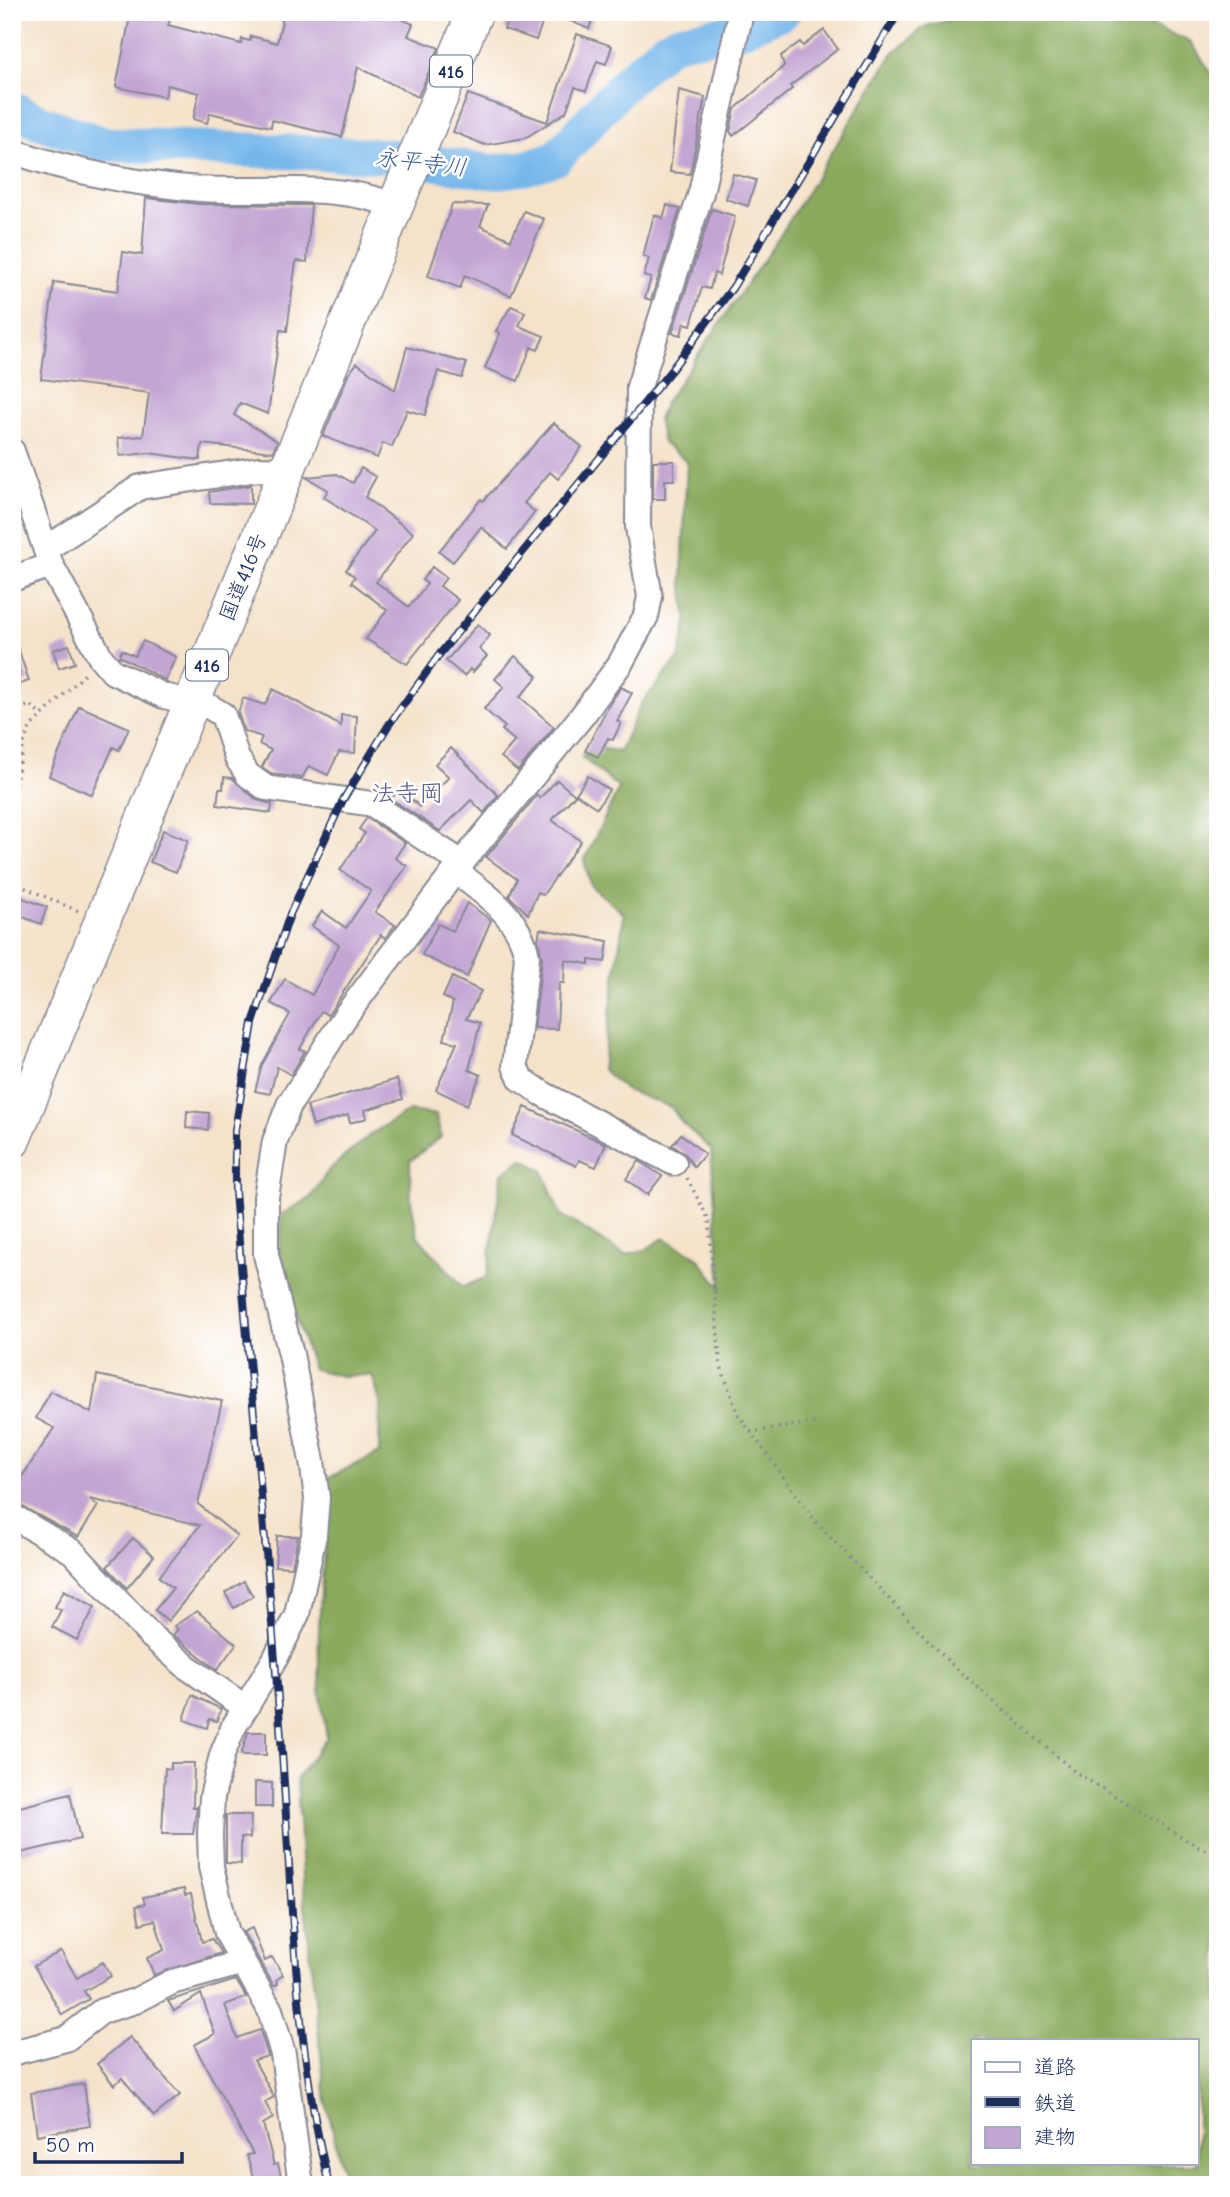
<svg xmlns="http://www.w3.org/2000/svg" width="1230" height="2197" font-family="'Comic Neue','Klee One',sans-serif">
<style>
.forest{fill:#8aaa5d;stroke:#526c5e;stroke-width:2;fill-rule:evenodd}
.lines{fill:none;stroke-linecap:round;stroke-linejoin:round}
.river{stroke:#76b7eb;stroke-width:35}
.building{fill:#c3a5d3}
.minor-casing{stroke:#888894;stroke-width:28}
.highway-casing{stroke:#888894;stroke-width:38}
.path{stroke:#888894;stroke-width:3.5;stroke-dasharray:2 5;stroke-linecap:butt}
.minor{stroke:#fff;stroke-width:24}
.highway{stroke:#fff;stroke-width:35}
.rail-casing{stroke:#1b2f5e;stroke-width:8}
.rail{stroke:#fff;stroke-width:5;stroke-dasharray:16;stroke-linecap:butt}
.labels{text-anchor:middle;stroke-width:5;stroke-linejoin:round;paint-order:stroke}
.shield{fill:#fff;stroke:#5f6d8e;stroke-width:2}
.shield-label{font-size:19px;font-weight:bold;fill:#1b2f5e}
.street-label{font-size:21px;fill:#1b2f5e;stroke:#fff}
.water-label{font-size:23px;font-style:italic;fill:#3b5f8f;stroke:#fff}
.quarter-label{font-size:24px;fill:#565887;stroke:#fff}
</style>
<rect width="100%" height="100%" fill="#fff"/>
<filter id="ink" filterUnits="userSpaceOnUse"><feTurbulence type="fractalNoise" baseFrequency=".0143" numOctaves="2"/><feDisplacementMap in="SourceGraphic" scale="14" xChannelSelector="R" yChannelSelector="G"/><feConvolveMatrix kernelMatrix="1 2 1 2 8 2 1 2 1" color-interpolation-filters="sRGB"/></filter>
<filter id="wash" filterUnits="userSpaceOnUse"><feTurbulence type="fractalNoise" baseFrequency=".00686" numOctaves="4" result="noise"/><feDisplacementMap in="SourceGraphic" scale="28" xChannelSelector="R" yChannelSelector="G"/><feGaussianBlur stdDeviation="1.57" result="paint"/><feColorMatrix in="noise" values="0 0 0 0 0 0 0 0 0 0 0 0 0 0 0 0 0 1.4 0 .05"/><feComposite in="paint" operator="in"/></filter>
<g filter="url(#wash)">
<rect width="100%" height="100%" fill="#f5e2c9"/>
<path class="forest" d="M979 12H1121L1191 42 1218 84V2185H346L326 2102 302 1878 297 1778 327 1737C308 1645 327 1569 328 1478L379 1453 380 1402 372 1375 342 1376 313 1369 293 1309 279 1254 282 1214 310 1198 329 1170 371 1134 409 1111 436 1115 441 1137 410 1161 411 1201 418 1237 463 1287 487 1277 502 1173 523 1159 543 1171 560 1214 625 1255 645 1250 664 1238 697 1257 721 1287 711 1149 683 1124 671 1107 625 1090 602 1069 624 914 591 886 584 861 619 788 582 757 597 747 619 752 641 704 679 658 687 622 682 579 687 461 663 443 658 419 665 403 780 236 893 53 924 27ZM973 2041H1197V2164H973Z"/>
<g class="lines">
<path class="river" d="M12 108 40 122 103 144 390 156 493 172 525 168 556 158 629 79 665 48 679 41 740 30 783 12"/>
</g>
<g id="blocks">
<g class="building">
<path d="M131 12H160L159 18 170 20 168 25 241 44 242 39 250 41 251 36 277 43 284 12H354L380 18 382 12H385L413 24 408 36 439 48 418 97 358 67 342 137 272 120 271 127 210 113 207 123 193 119 199 93 167 85 165 97 116 87Z"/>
<path d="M510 12 543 21 536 40 504 29Z"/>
<path d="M549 12H595L589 29Z"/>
<path d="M824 30 838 49 790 86 792 89 733 136 730 131 735 109 784 66 781 56 800 42 803 46Z"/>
<path d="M577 34 612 46 606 64 597 61 586 91 575 87 566 112 525 138 485 145 453 132 468 94 547 122Z"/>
<path d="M679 90 705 97 690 174 670 172Z"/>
<path d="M733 174 756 180 748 206 726 199Z"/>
<path d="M146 198 199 204 311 205 307 262 296 261 287 331 280 330 268 414 240 403 234 415 277 441 273 452 202 444 200 460 149 453 120 456 118 438 143 436 149 393 41 379 54 282 118 291 123 252 142 255Z"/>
<path d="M452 204 488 205 480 226 511 240 524 211 544 219 511 296 465 275 460 288 428 276Z"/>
<path d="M667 205 680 209 651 300 645 298 651 278 644 276 649 258 643 256 654 215 663 218Z"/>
<path d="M712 209 735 216 719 275 714 273 710 289 702 287 691 325 684 323 681 335 672 333Z"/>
<path d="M511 306 525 312 519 326 544 336 538 350 531 347 518 381 485 368 500 333 496 331Z"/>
<path d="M407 347 467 363 462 378 438 371 425 415 407 410 392 447 383 443 377 458 323 436 348 375 357 363 395 390Z"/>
<path d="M554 423 582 447 558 479 550 472 524 503 535 512 507 549 481 527 453 562 439 551 481 499 483 501Z"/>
<path d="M653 461H674V480H665V499H653Z"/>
<path d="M361 468 376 477 365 497 413 533 376 582 409 607 427 584 422 580 432 567 446 578 440 586 458 600 407 664 366 639 387 610 351 582 355 577 346 570 375 531 324 497 328 490 306 477 337 474 353 483Z"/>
<path d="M251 485V504L210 503 209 492Z"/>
<path d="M478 624 490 635 479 649 487 656 473 672 470 669 464 676 446 661Z"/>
<path d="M15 639 29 681 12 687V640Z"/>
<path d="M143 641 176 657 165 680 119 656 122 650 135 656Z"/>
<path d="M69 645 75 663 59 668 53 650Z"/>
<path d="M515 656 538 676 520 697 554 727 518 771 501 757 515 741 502 730 505 727 484 709 504 687 495 679Z"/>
<path d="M621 687 632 693 617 721 621 723 613 740 608 738 598 757 585 751 609 705Z"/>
<path d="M273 689 341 726V715L357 716 355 753 339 752 328 775 309 766 302 778 272 774 262 767 271 750 259 744 262 737 244 731 238 713 243 698 265 705Z"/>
<path d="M79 706 129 728 119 750 113 747 92 795 49 776Z"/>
<path d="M451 748 498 795 484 813 471 800 440 831 391 799 398 791 410 803 413 800 419 807 449 777 435 764Z"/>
<path d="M588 776 609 790 597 808 576 794Z"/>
<path d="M224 777 232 778 257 800 272 804 271 813 217 805 219 789H223Z"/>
<path d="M557 780 575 795 552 820 581 841 543 895 538 892 528 914 509 896 517 879 486 857 537 795 540 798Z"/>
<path d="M367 818 405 843 395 858 407 866 375 912 395 925 385 938 381 935 328 1015 321 1011 300 1049 305 1051 291 1075 277 1067 270 1094 255 1091 262 1065 290 1014 271 1003 285 979 312 995 339 945 312 926 322 911 346 928 371 891 340 870 365 833 359 829Z"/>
<path d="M163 830 188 840 176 872 150 862Z"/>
<path d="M12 894 47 907 41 924 12 913Z"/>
<path d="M467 903 491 920 467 977 422 955 438 924 453 931Z"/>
<path d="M540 929 608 941 605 962 589 960V964L565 960 564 983H559L557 1029 534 1028 542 959 538 940Z"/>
<path d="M452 977 481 991 466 1019 480 1023 469 1070 481 1075 467 1105 436 1090 457 1043 444 1040 453 1002 443 997Z"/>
<path d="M397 1079 403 1099 365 1110 367 1118 350 1123 348 1115 313 1126 307 1106Z"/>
<path d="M525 1107 606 1144 596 1167 579 1160 576 1166 512 1135Z"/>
<path d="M187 1111 209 1113 208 1130 186 1128Z"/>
<path d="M681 1134 705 1154 694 1167 686 1155 672 1145Z"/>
<path d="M639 1161 662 1176 647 1195 626 1179Z"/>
<path d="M97 1375 222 1401 198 1504 237 1536 168 1621 155 1610 173 1588 159 1577 200 1525 90 1499 98 1506 78 1537 12 1501V1492L54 1428 36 1418 51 1391 91 1413Z"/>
<path d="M277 1536H298L292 1567 275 1566Z"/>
<path d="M133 1538 154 1556 127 1588 107 1567Z"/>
<path d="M244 1581 253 1596 234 1608 225 1593Z"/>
<path d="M64 1590 95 1607 77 1640 52 1627 61 1610 55 1607Z"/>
<path d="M197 1611 236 1644 217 1670 173 1635 178 1629 174 1626Z"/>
<path d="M192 1695 221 1709 217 1721 209 1719 207 1728 184 1720Z"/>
<path d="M248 1732H266V1755H241Z"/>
<path d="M171 1763H194L193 1807H197L193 1834H162L165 1768 171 1769Z"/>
<path d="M255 1782 272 1783V1807H255Z"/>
<path d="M70 1794 80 1839 16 1854 12 1809Z"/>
<path d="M226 1815H251L250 1838 241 1837V1864L226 1863Z"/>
<path d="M184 1889 185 1895 191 1894 202 1942 212 1939 221 1953 154 1975 147 1958 164 1950 155 1920 140 1924 136 1906 145 1904 143 1897Z"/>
<path d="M252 1928 265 1961 272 1957 283 1975 276 1980 278 1984 274 1986 243 1932Z"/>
<path d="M61 1951 77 1978 103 1962 111 1976 84 1991 89 1999 62 2015 34 1966Z"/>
<path d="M236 1980 246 1997 225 2005 237 2038 260 2030 268 2056 254 2060 274 2097 265 2102 273 2118 263 2124 274 2165 278 2164 283 2185H255L247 2155 253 2154 194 2045 215 2034 201 1994 174 2011 168 2001Z"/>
<path d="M130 2037 180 2095 154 2116 122 2078 114 2085 97 2064Z"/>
<path d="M84 2084 90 2126 37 2135 31 2093Z"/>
</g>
</g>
</g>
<g filter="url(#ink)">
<use href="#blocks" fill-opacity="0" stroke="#888894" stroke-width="2"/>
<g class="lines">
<g class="minor-casing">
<g id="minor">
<path d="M12 151C72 172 136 184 200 189 261 193 338 182 395 206"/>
<path d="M12 451 51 565 101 658 113 672 164 696 210 707 223 715 237 758 248 775 266 788 372 804 462 863"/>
<path d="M46 549 140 487 259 469 287 470"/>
<path d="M12 579 51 565"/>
<path d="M455 871C485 893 521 918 527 957L515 1066 521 1079 543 1094 674 1163"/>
<path d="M12 1516 73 1552 151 1636 187 1667 246 1708"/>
<path d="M12 2053 66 2039 102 2011 135 2001 172 1982 241 1963"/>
<path d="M301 2185 283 2054 270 2010 227 1933 211 1867 210 1835 212 1797 222 1755 233 1728 275 1659 297 1614 314 1535 317 1498 312 1461 291 1354 266 1255V1197L275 1141 289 1105 346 1015 455 871 582 716 620 664 646 616 650 597 638 527 639 387 701 193 741 12"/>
</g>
</g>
<g class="highway-casing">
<path id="highway" d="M12 1141 475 12"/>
</g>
<g class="path">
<path d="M12 711 31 705 41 716"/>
<path d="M12 798 25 739 31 726 87 672"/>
<path d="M12 882 78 911"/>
<path d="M687 1178 709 1220 720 1363 737 1413 816 1522 950 1663 1075 1772 1200 1848 1218 1854"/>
<path d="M750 1432 818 1422"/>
</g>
<use href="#minor" class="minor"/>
<use href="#highway" class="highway"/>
<g class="rail-casing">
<path id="rail" d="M329 2185C293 2040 292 1887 281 1739 268 1556 249 1374 235 1191V1130L253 1023 290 914 343 800 388 726 439 655 672 369 733 287 899 12"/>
</g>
<use href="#rail" class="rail"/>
</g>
</g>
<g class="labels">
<g class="shield">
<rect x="430" y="55.5" width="42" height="31" rx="5"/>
<rect x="186" y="649.5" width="42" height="31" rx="5"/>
</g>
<g class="shield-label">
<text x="451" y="78">416</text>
<text x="207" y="672">416</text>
</g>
<g class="street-label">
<text transform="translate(243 577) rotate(-68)" y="7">国道416号</text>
</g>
<g class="water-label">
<text transform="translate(421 162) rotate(7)" y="8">永平寺川</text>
</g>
<g class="quarter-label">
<text x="407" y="801">法寺岡</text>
</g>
</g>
<rect width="1230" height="2197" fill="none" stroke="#fff" stroke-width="42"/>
<rect x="971" y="2039" width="228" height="126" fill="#ffffff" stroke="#a4acbf" stroke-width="2"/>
<rect x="985" y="2062" width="35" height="10" fill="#ffffff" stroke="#a4acbf" stroke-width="2"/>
<text x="1034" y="2074" font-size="21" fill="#1b2f5e">道路</text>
<rect x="985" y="2097" width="35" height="10" fill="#1b2f5e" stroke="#a4acbf" stroke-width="2"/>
<text x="1034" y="2110" font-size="21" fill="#1b2f5e">鉄道</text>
<rect x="985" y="2127" width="35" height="21" fill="#c3a5d3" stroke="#a4acbf" stroke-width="2"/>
<text x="1034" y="2144" font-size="21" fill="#1b2f5e">建物</text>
<path d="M35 2152v10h147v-10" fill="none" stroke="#1b2f5e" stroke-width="3.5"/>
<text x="46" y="2152" font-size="21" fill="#1b2f5e" stroke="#ffffff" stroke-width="5" paint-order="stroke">50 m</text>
</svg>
